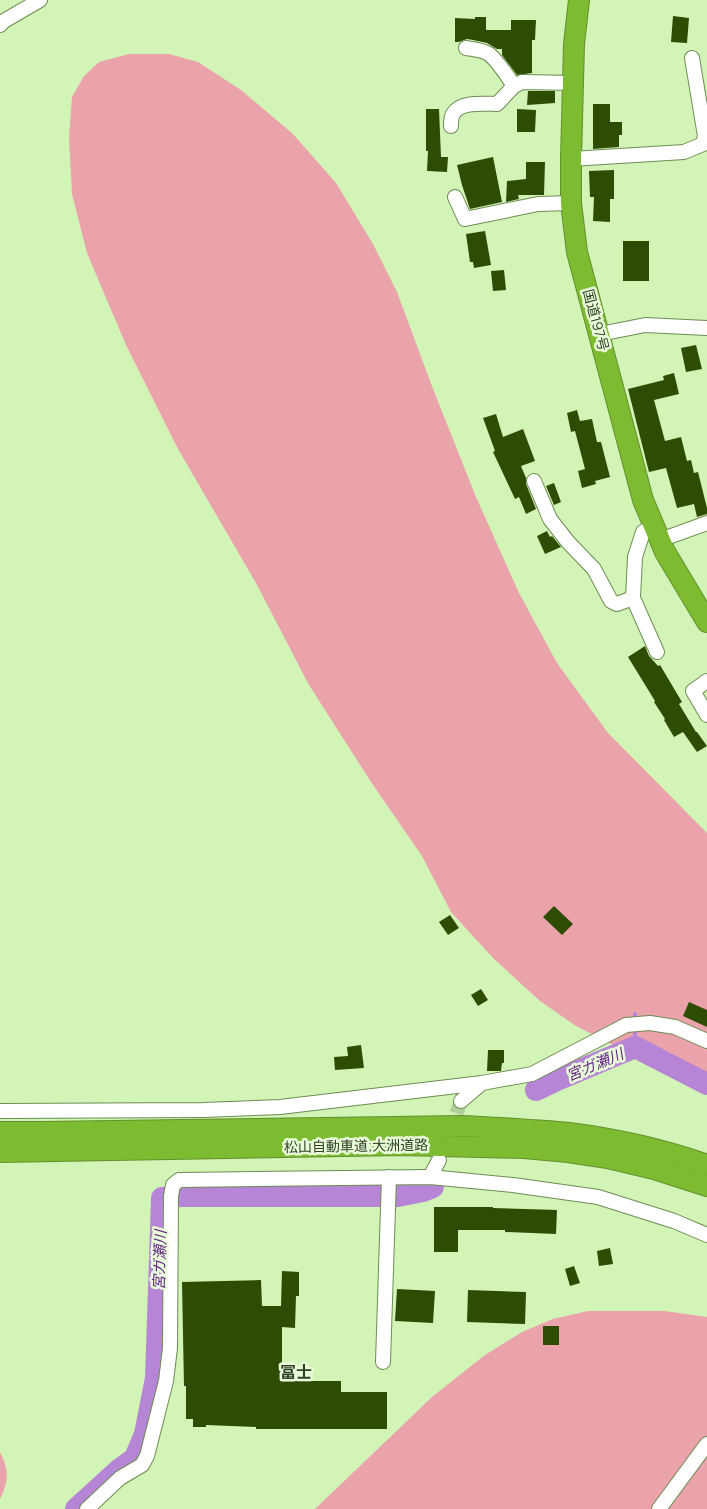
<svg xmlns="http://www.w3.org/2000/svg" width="707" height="1509" font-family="Manrope,'Noto Sans JP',sans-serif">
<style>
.green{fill:#eaa2ab}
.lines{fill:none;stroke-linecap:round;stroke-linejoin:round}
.stream{stroke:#b685d6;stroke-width:4}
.river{stroke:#b685d6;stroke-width:22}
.building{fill:#2e4c02}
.minor-tunnel{stroke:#b3d09a;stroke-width:14;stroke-dasharray:14 7;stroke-linecap:butt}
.minor-casing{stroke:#6e8c53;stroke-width:16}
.highway-casing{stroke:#63902e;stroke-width:22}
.minor{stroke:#fff;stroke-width:14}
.highway{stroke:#7dbc31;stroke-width:20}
.labels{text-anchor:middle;stroke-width:5;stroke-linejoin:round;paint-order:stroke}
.street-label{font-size:14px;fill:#323f27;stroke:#e8fdd8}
.water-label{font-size:15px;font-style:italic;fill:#632484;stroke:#e8fdd8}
.quarter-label{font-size:16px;font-weight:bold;fill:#323f27;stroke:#e8fdd8}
</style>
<rect width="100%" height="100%" fill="#d3f4b7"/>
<g class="green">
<path d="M129 54H169L198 62 241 90 293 134 336 183 373 244 397 292 433 389 476 497 519 593 557 663 608 733 707 833V1082L679 1075 658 1064 619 1048 576 1026 540 1001 493 958 451 912 422 856 371 782 309 685 256 583 178 449 126 345 87 253 72 194 69 138 72 97 84 76 99 62Z"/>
<path d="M588 1311H664L707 1317V1509H315L432 1397 485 1355 522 1332 553 1319Z"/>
<path d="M0 1452C9 1470 9 1481 0 1499Z"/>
</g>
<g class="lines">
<path class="stream" d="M635 1014V1047"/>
<g class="river">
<path d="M536 1090 559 1079 635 1047 707 1084"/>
<path d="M398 1196 423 1191 433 1187"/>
<path d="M76 1509 120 1469 135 1458 145 1434 156 1378 162 1198 181 1196H379"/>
</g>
</g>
<g class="building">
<path d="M673 16 689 18 687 43 671 42Z"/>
<path d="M475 17H486V30H511V20H536L535 40H532V73L517 75 502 55V49H497L487 43 473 40 467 39 459 42H455V18L475 19Z"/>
<path d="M528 91H555V103L527 105Z"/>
<path d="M593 104H610V122H622V135H619V147L593 149Z"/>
<path d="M426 109H439L441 157H448L447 172 427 171 428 151H426Z"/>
<path d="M517 109 536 110 535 132H517Z"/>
<path d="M493 157 502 202 470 209 462 185 457 165Z"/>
<path d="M526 162H545L544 195H518L519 199 506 202 507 181 526 179Z"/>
<path d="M614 170V199H610V222L593 221 594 197H590L589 171Z"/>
<path d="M485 231 491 265 474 268 473 262H470L466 234Z"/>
<rect x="623" y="241" width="26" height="40"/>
<path d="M504 270 506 290 493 291 491 271Z"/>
<path d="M696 345 702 369 686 372 681 348Z"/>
<path d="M674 373 679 394 654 400 665 441 681 437 687 461 691 460 694 473 698 472 707 508V514L697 517 694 504 677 508 666 468 649 472 628 389 664 380 663 376Z"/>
<path d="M577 410 580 421 592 419 597 442H601L610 477 595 481 596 484 582 488 578 471 585 469 575 431 571 432 567 413Z"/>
<path d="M496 414 503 437 523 429 535 461 521 466 526 478V484L536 509 526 514 519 497 515 499 493 452 495 451 483 418Z"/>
<path d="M554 483 561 502 554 505 546 486Z"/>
<path d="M547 531 550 537 552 536 561 547 545 554 537 536Z"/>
<path d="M645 646 649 656 658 666 660 665 682 702 679 704 696 732H697L707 746 697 752 683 732 674 737 664 720 665 719 654 702 655 701 628 657Z"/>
<path d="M554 906 573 924 562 935 543 917Z"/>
<path d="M450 915 459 928 448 935 439 922Z"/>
<path d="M481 989 488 1000 478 1006 471 995Z"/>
<path d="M689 1002 707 1010V1027L683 1016Z"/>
<path d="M361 1045 364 1068 335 1070 334 1057 348 1056 347 1047Z"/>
<path d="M488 1050H504V1063H502L501 1071H487Z"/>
<path d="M434 1207H493V1208L557 1210 556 1234 505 1232V1230H458V1252H434Z"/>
<path d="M610 1248 613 1264 599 1266 597 1251Z"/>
<path d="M574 1266 580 1283 570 1286 565 1269Z"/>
<path d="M282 1271 299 1272V1296H296L295 1328 282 1327V1381H341V1392H387V1429H256V1427L206 1425V1427H193V1419H186V1386H184L182 1282 261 1280 262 1306H281Z"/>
<path d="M397 1289 435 1291 433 1323 395 1321Z"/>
<path d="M468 1290 526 1292 525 1324 467 1322Z"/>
<rect x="543" y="1326" width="16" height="19"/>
</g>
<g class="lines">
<path class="minor-tunnel" d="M449 1133 461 1101"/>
<g class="minor-casing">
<g id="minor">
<path d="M0 25 4 21 40 0"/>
<path d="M466 48C473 49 483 50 489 54 497 60 508 77 514 86"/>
<path d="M451 126C451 122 451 117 453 114 460 101 484 104 497 104L514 86 522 82 573 83"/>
<path d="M571 159 684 152 703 144 705 136 692 58"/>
<path d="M455 197 465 219 538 204 571 203"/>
<path d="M600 334 645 325 707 328"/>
<path d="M534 481 550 519 568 542 594 569 611 601 617 604 633 598 635 557 643 532 654 526"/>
<path d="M660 540 707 523"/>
<path d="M633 598 657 652"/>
<path d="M707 681 693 691 707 715"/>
<path d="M461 1101 482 1083"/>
<path d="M0 1111 203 1110 280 1107 482 1083 532 1074 626 1025 650 1023 675 1027 707 1041"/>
<path d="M430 1177 439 1160"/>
<path d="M383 1362 389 1177"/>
<path d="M87 1509 120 1478 142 1465 147 1456 166 1381 170 1348 171 1196 173 1185 179 1180 430 1177 513 1185 598 1197 674 1221 707 1235"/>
<path d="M659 1509 707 1444"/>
</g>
</g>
<g class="highway-casing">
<g id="highway">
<path d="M579 0 574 44 571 159V203L577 252 643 500 665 552 707 622"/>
<path d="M0 1132H40L462 1126C497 1128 533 1129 569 1133 616 1139 662 1149 707 1165"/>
<path d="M0 1152 401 1145 524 1148 568 1152 608 1158 654 1169 707 1186"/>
</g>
</g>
<use href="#minor" class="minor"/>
<use href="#highway" class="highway"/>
</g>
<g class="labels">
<g class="street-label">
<text transform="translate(596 320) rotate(75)" y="5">国道197号</text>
<text transform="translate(356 1146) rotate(-1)" y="5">松山自動車道;大洲道路</text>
</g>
<g class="water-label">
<text transform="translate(595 1065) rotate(-23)" y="5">宮ガ瀬川</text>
<text transform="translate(160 1260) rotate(-88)" y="5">宮ガ瀬川</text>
</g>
<g class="quarter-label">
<text x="296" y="1378">冨士</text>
</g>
</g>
</svg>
